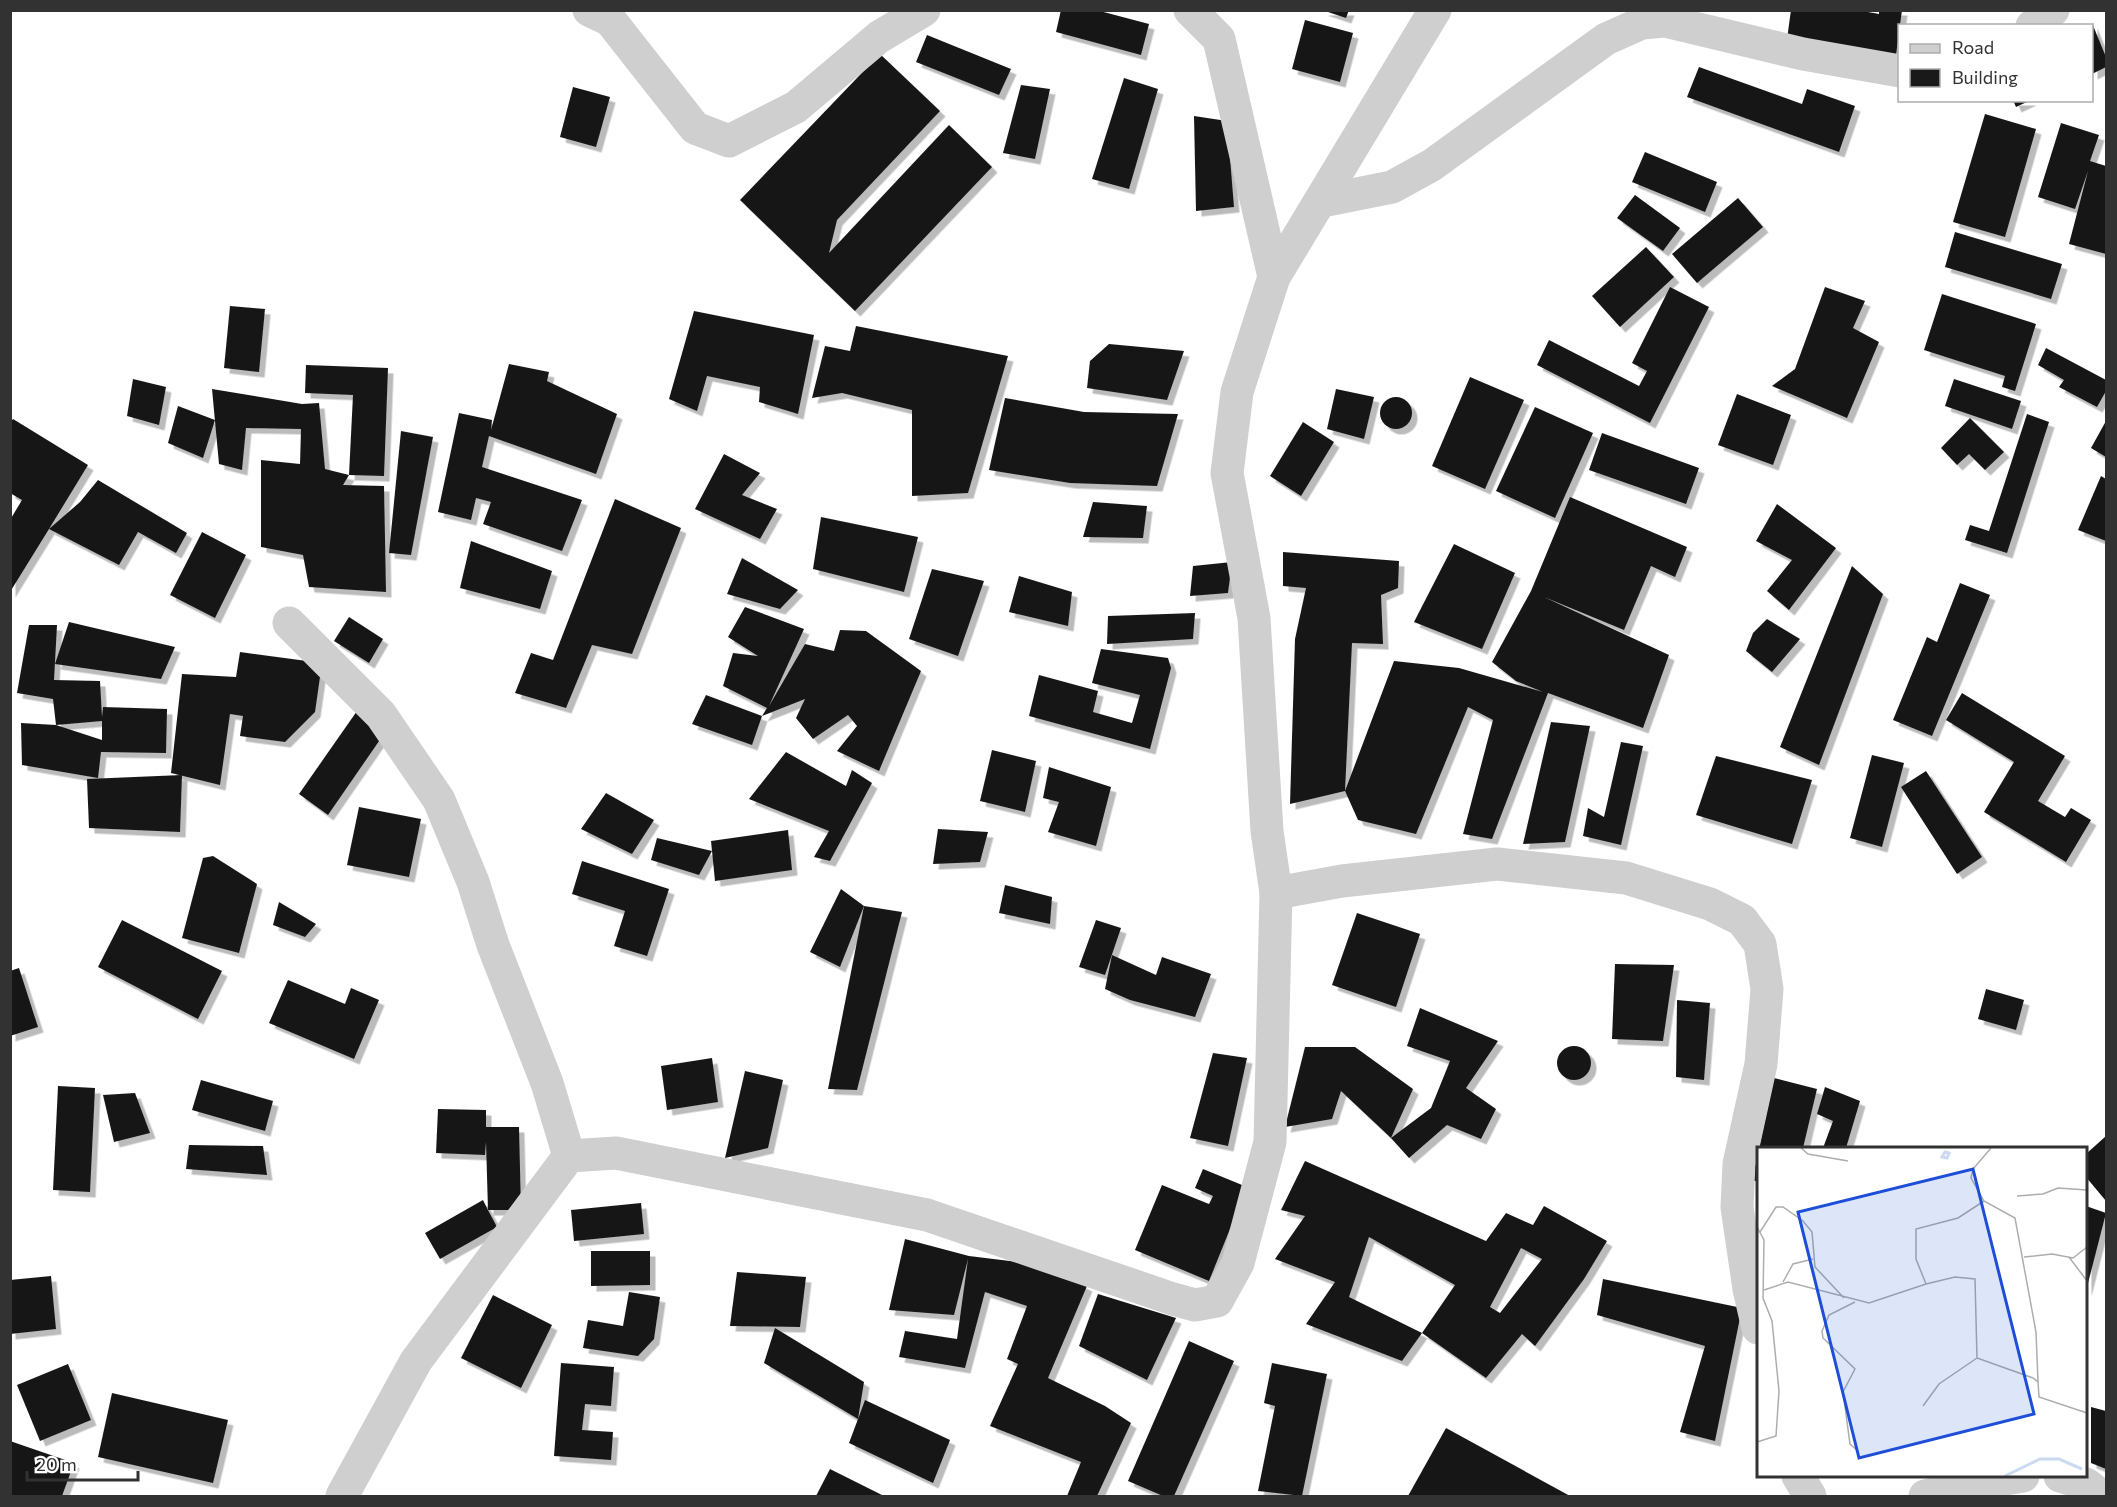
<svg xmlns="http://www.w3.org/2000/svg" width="2117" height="1507" font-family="Commissioner,sans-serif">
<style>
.building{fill:#191919;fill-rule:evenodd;filter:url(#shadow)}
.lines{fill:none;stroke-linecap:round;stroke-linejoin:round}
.minor{stroke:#cfcfcf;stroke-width:33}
.inset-river{fill:none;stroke:#cbdaf0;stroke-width:3}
.inset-road{fill:none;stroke:#adadad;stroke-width:1.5}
.view{fill:#1d4ed8;fill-opacity:0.15;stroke:#1d4ed8;stroke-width:3}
.inset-edge{fill:none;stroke:#323232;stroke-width:3}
</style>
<defs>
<filter id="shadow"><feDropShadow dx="5.5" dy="5.5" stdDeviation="0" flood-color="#0004"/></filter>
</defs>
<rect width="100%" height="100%" fill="#fff"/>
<g class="building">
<path d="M1061 10H1096L1149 24 1141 55 1056 32Z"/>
<path d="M1322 10H1349L1346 18Z"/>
<path d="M1791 10H1857L1879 14V10H1902L1896 55 1787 39Z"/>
<path d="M1305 20 1353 33 1340 82 1292 69Z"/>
<path d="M2092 23 2106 57V67L2092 74Z"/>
<path d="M927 35 1011 69 999 95 916 62Z"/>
<path d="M880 54 940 111 837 220 829 253 949 125 992 167 855 311 740 200Z"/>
<path d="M1699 67 1802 104 1807 89 1855 106 1839 152 1687 97Z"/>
<path d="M1124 78 1158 89 1129 189 1092 179Z"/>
<path d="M1021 85 1050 89 1035 159 1003 153Z"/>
<path d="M573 87 610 97 596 147 560 137Z"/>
<path d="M2013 100H2031L2016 107Z"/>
<path d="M1985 114 2036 129 2005 237 1953 222Z"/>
<path d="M1194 116 1227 121 1234 207 1196 211Z"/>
<path d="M2061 123 2099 135 2090 161 2106 166V254L2069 244 2088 171 2075 209 2038 197Z"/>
<path d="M1645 152 1717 182 1705 212 1632 182Z"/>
<path d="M1635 195 1680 228 1663 251 1617 218Z"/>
<path d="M1738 198 1763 227 1697 283 1672 254Z"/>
<path d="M1955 232 2062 264 2051 299 1945 267Z"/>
<path d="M1646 247 1674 277 1620 327 1592 296Z"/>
<path d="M1670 287 1709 307 1650 423 1537 365 1549 340 1639 386 1647 371 1632 363Z"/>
<path d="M1825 287 1865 301 1853 328 1879 342 1847 418 1772 386 1795 369Z"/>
<path d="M1942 294 2036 324 2015 391 2002 387 2005 376 1924 350Z"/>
<path d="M230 306 265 309 259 372 224 368Z"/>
<path d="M694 311 814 335 798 414 759 402 760 387 707 376 697 411 669 399Z"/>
<path d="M856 326 1008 356 968 493 912 496V410L842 393 812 398 825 346 850 351Z"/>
<path d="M1109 344 1184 351 1167 400 1087 388 1090 361Z"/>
<path d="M2046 348 2106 380V391L2097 407 2059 387 2064 380 2038 365Z"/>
<path d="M509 364 549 372 547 381 617 414 596 474 489 436 482 467 582 500 562 551 483 524 491 502 476 498 471 520 438 512 459 413 492 420 491 430Z"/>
<path d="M306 365 388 368 384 476 349 475 353 395 305 393Z"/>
<path d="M1470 377 1524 400 1485 489 1432 466Z"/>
<path d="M133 379 166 387 159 425 127 416Z"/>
<path d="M1954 379 2021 401 2012 429 1945 406Z"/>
<path d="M212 389 302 404 319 403 325 469 349 475 343 485 384 486 386 592 309 587 303 555 261 547V460L300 464 301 429 246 428 242 470 219 464Z"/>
<path d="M1336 389 1374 397 1364 439 1327 429Z"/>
<path d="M1737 394 1791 415 1773 465 1718 445Z"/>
<circle cx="1396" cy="413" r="16"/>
<path d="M1005 398 1084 412 1178 414 1157 486 1070 483 989 470Z"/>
<path d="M178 406 215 420 203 458 168 443Z"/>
<path d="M1535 407 1593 433 1555 518 1496 491Z"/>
<path d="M2027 414 2049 422 2007 553 1965 540 1970 525 1989 531Z"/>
<path d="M1970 418 2004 452 1985 470 1969 454 1957 465 1941 448Z"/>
<path d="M13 419 88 465 49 529 80 502 98 480 187 533 176 553 138 532 119 565 49 529 10 592V520L22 500 10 493V423Z"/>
<path d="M2106 421V457L2091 448Z"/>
<path d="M1303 422 1334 442 1301 496 1270 476Z"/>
<path d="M401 431 433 437 411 555 389 553Z"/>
<path d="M1602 433 1699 468 1686 504 1589 470Z"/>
<path d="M724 454 760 473 742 495 777 509 760 539 695 509Z"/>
<path d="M2101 476 2106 479V541L2078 530Z"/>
<path d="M1570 497 1687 547 1675 577 1651 566 1624 630 1544 597 1669 655 1643 728 1548 693 1492 839 1463 834 1493 720 1468 707 1416 834 1358 820 1345 791 1394 661 1459 668 1543 692 1516 681 1492 662 1531 591Z"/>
<path d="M615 499 681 528 632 654 592 645 566 708 515 693 531 653 553 660Z"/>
<path d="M1093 502 1147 506 1143 538 1083 537Z"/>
<path d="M1777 504 1836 548 1789 610 1767 591 1792 560 1756 541Z"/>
<path d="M821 517 918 537 904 592 813 569Z"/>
<path d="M202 532 246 555 215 618 170 595Z"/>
<path d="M471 541 552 571 540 609 460 588Z"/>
<path d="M1454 544 1515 573 1482 649 1414 622Z"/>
<path d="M1283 552 1399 561 1398 588 1381 595 1383 644 1352 643 1345 791 1290 804 1295 639 1306 588 1283 586Z"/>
<path d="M742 558 798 590 780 609 727 594Z"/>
<path d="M1232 562 1228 593 1190 596 1193 566Z"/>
<path d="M1852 566 1883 594 1819 765 1780 747Z"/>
<path d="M932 569 984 581 958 656 909 639Z"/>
<path d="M1019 576 1072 592 1068 626 1009 612Z"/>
<path d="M1960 583 1990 595 1932 736 1893 720 1927 637 1937 642Z"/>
<path d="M745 607 804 629 769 706 805 644 834 651 840 630 866 631 921 671 879 771 837 751 857 726 848 715 813 739 796 718 805 699 762 716 767 708 723 686 733 653 758 656 728 637Z"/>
<path d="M1195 613 1193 639 1107 644 1108 616Z"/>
<path d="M349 617 383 639 369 663 334 641Z"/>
<path d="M1767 619 1800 639 1772 672 1746 651 1753 633Z"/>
<path d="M69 622 175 647 161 679 55 664Z"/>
<path d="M29 625H57L54 680 100 681 102 717 103 707 167 709 166 753 101 752 98 778 22 765 21 723 56 725 102 740V721L56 725 53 699 17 693Z"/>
<path d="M1101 649 1168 658 1171 668 1150 749 1029 716 1039 675 1098 691 1093 712 1132 723 1140 695 1092 683Z"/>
<path d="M240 652 322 663 315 712 285 742 240 736 243 716 230 714 220 785 171 773 182 674 236 677Z"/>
<path d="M1962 693 2065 756 2038 801 2065 817 2071 808 2091 820 2066 862 1984 812 2014 762 1946 720Z"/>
<path d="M706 695 762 716 752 745 692 724Z"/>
<path d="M357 711 386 731 328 815 299 794Z"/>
<path d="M1551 722 1590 726 1565 842 1523 844Z"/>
<path d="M1621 742 1643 746 1621 845 1583 836 1588 808 1604 817Z"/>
<path d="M992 750 1036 761 1025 812 980 801Z"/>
<path d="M786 752 846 786 852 770 872 783 830 861 814 857 829 831 749 799Z"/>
<path d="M1872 755 1904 763 1882 847 1850 838Z"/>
<path d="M1716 756 1812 780 1792 844 1696 815Z"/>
<path d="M1049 767 1111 787 1096 846 1048 832 1059 802 1043 798Z"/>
<path d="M1926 771 1982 857 1957 874 1901 787Z"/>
<path d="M182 775 180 832 89 828 87 779Z"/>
<path d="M606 793 654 820 632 854 581 829Z"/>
<path d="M359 807 421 819 409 877 347 865Z"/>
<path d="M938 829 988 832 980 862 933 864Z"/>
<path d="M788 830 792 870 715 881 711 841Z"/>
<path d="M657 838 712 851 699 875 651 860Z"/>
<path d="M213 856 257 884 239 953 182 938 203 858Z"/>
<path d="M582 861 669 889 647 956 614 946 625 911 572 894Z"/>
<path d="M1005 885 1052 897 1050 924 999 913Z"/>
<path d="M841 889 864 906 840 967 810 952Z"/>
<path d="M279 902 316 924 305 937 273 925Z"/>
<path d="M864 906 902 912 857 1090 828 1089Z"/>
<path d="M1357 913 1420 934 1396 1007 1332 985Z"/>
<path d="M122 920 222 971 198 1019 98 967Z"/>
<path d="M1096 920 1121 928 1105 975 1079 967Z"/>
<path d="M1112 955 1156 975 1162 957 1211 974 1195 1017 1130 1000 1105 989Z"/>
<path d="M1615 964 1674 965 1663 1041 1612 1039Z"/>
<path d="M19 968 38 1027 10 1036V971Z"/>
<path d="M288 980 345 1004 351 988 379 1000 354 1059 269 1023Z"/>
<path d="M1986 989 2024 1000 2016 1030 1978 1019Z"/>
<path d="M1677 1000 1710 1003 1704 1080 1676 1077Z"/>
<path d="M1420 1008 1498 1041 1466 1088 1496 1109 1481 1139 1447 1125 1409 1158 1391 1138 1431 1108 1450 1061 1407 1046Z"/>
<circle cx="1574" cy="1063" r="17"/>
<path d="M1305 1047H1355L1413 1089 1391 1138 1341 1091 1332 1119 1285 1127Z"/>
<path d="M1213 1053 1247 1058 1228 1146 1190 1138Z"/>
<path d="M712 1058 718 1102 667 1110 661 1066Z"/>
<path d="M745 1071 783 1080 768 1148 725 1158Z"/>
<path d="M1774 1078 1817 1089 1803 1148H1759Z"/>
<path d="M201 1080 273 1101 265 1131 192 1110Z"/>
<path d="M58 1086 95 1088 90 1192 53 1190Z"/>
<path d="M1825 1087 1860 1101 1846 1148H1823L1833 1121 1817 1114Z"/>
<path d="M135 1093 150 1133 114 1142 103 1095Z"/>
<path d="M438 1109 486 1110V1127H519L521 1210H488L497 1227 440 1259 425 1233 483 1200 488 1210 486 1142 485 1155 436 1153Z"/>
<path d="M2106 1136V1201L2086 1177V1154Z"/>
<path d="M189 1145 263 1146 267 1175 186 1169Z"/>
<path d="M1758 1154V1181H1751Z"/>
<path d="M1305 1161 1486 1241 1506 1213 1533 1225 1544 1206 1607 1241 1584 1279 1535 1346 1522 1334 1486 1378 1422 1333 1402 1361 1306 1324 1335 1282 1275 1259 1305 1216 1281 1210ZM1369 1237 1455 1285 1422 1333 1349 1297ZM1521 1248 1542 1259 1500 1313 1490 1307Z"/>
<path d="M1203 1169 1247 1187 1209 1281 1135 1250 1162 1185 1209 1204 1213 1196 1195 1188Z"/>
<path d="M641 1203 644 1234 574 1241 571 1210Z"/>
<path d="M2086 1206 2106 1213 2086 1291Z"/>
<path d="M905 1239 969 1256 1042 1265 1087 1286 1048 1378 1105 1406 1131 1423 1097 1496H1067L1081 1462 990 1426 1018 1364 1007 1359 1027 1306 985 1292 965 1368 899 1357 905 1331 957 1339 968 1259 954 1315 889 1310Z"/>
<path d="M591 1251H650V1285L591 1286Z"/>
<path d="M737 1272 806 1277 800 1327 730 1326Z"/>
<path d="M51 1276 56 1329 10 1334V1280Z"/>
<path d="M1603 1279 1742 1308 1715 1441 1680 1432 1705 1346 1597 1315Z"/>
<path d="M629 1292 660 1297 654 1339 638 1356 583 1348 588 1320 623 1326Z"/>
<path d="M1098 1294 1176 1318 1147 1380 1079 1346Z"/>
<path d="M493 1295 552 1325 521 1388 461 1358Z"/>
<path d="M775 1328 864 1382 858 1419 865 1400 950 1440 933 1483 849 1443 858 1419 764 1363Z"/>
<path d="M1189 1341 1234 1361 1174 1496H1163L1128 1481Z"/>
<path d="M561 1363 614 1367 611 1406 585 1404 582 1430 613 1432 611 1460 554 1456Z"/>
<path d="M1272 1363 1327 1374 1302 1496 1258 1491 1275 1406 1264 1403Z"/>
<path d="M68 1364 91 1420 40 1441 17 1385Z"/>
<path d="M112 1393 228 1420 213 1483 98 1457Z"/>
<path d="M2091 1407 2106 1411V1469L2091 1463Z"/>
<path d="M1446 1428 1570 1496H1408Z"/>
<path d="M10 1441 74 1463 62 1496H10Z"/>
<path d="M830 1469 884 1496H816Z"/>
</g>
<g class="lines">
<g class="minor">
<path d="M589 10 610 20 695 128 729 141 796 107 879 37 924 10"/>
<path d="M1190 10 1219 39 1274 277"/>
<path d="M2032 26 2053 10"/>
<path d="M1322 201 1392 187 1432 165 1606 39 1642 23 1665 21 1803 54 1900 71"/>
<path d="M289 623 381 715 439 800 473 882 493 945 547 1083 569 1156"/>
<path d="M1276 893 1342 881 1497 864 1626 878 1710 904 1742 920 1760 944 1767 989 1761 1064 1739 1164 1737 1207 1749 1289 1758 1328"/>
<path d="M1798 1476 1810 1496"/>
<path d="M2060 1476 2086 1484 2101 1496"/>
<path d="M342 1496 416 1361 569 1156 616 1153 927 1215 1173 1299 1195 1305 1217 1301 1238 1263 1270 1142 1276 893 1267 831 1254 618 1227 473 1237 392 1274 277 1435 10"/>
<path d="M1925 1496 1970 1485 2023 1476"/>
</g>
</g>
<g transform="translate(1757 1147)">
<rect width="330" height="330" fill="#fff"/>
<path class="inset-river" d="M188 5 192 6 190 11 185 10ZM248 329 283 312H302L325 322"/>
<path class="inset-road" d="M44 1 51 7 91 14M234 1 216 22 214 31 227 54 258 71 279 185 281 235M260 49 286 47 301 41 330 43M0 80 7 93 6 151 15 174 22 244 19 289 0 295M3 85 19 60H26L46 74 55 85 58 120 87 151M267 110 295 107 316 111 330 100M312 110 330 134M26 135 36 117 56 112M169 137 159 112V82L201 71 227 54M7 143 31 135 112 156 169 137 198 130 218 132 220 211 276 231 281 235 282 250 330 266M98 155 72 168 65 184 66 191 98 222 86 245 93 297 101 304M166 259 182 237 220 211"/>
<path class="view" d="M216 22 277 267 102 311 41 65Z"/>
<rect width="330" height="330" class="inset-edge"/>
</g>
<rect width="2117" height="1507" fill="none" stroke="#323232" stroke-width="24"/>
<rect x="1898" y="24" width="195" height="78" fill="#ffffff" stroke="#adadad" stroke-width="1.5"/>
<rect x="1910" y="44" width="30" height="9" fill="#cfcfcf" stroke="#adadad" stroke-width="1.5"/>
<text x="1952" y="54" font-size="18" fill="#323232">Road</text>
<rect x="1910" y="69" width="30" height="18" fill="#191919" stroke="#adadad" stroke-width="1.5"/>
<text x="1952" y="84" font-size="18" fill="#323232">Building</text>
<path d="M27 1471v9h111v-9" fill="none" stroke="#323232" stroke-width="3"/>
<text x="36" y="1471" font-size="18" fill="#323232" stroke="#ffffff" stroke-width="4.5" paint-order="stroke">20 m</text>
</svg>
